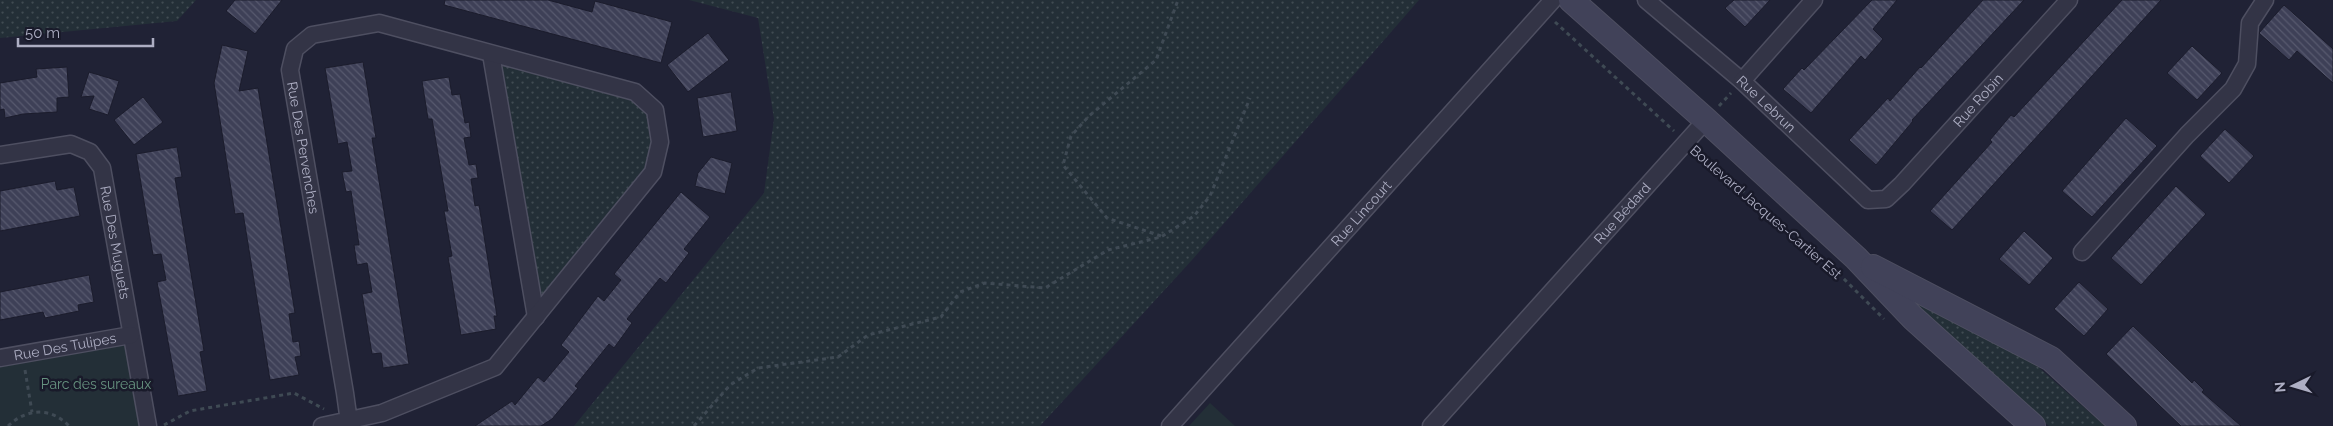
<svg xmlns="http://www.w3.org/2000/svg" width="2333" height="426" font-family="Raleway,sans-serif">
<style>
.grass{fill:url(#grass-dots)}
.park{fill:#232f37}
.building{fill:url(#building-back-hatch);stroke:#1b1c2c}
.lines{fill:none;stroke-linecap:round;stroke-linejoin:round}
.minor-casing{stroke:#4e4f61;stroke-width:19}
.secondary-casing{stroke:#4e4f61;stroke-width:26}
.path{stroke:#3f4a54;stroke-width:3;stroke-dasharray:4 4;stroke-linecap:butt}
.minor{stroke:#333446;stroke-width:16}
.secondary{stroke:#414259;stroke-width:24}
.labels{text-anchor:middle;stroke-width:5;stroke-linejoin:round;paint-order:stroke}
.street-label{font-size:14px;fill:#adaec3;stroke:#191a2a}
.park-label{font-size:14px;fill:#66927f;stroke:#191a2a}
</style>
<defs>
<pattern id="grass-dots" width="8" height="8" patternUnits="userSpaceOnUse" patternTransform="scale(1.25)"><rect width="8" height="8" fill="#232f37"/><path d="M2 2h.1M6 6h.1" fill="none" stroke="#404b52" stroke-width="1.8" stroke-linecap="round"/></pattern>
<pattern id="building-back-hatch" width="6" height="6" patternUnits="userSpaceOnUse" patternTransform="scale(1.25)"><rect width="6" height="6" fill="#3e4057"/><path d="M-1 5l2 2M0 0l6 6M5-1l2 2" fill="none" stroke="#57596e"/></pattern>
</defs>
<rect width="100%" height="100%" fill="#202235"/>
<g class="grass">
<path d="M0 0H196L177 21 0 38Z"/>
<path d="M689 0H1419L1192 260 1040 426H574L764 193 774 119 758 18Z"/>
<path d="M491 54 635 92 655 110 653 172 536 317Z"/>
<path d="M1919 302 2028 358 2105 426H2049L1912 310Z"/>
</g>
<g class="park">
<path d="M131 335 148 426H0V358Z"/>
<path d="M1210 403 1235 426H1189Z"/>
</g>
<g class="building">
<path d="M235 0H282L255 34 226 11Z"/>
<path d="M445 0H548L592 12 595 1 672 22 661 63 444 5Z"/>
<path d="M1734 0H1770L1745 27 1725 8Z"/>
<path d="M1872 0H1897L1873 29 1883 39 1865 60 1861 56 1811 113 1783 89 1802 68 1804 70Z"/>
<path d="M1983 0H2024L1912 120 1913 121 1876 165 1849 140 1888 98 1890 101 1920 67 1921 68Z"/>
<path d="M2122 0H2161L1952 230 1930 211 1992 142 1990 140 2011 115 2014 117Z"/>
<path d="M2284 5 2333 49V83L2297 51 2289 60 2259 33Z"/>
<path d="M708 33 729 60 688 92 667 65Z"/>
<path d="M222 45 248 51 239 91 258 88 295 313 289 314 293 342 299 341 301 356 295 357 299 375 270 380 243 213 235 214 214 83Z"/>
<path d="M2192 46 2222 73 2197 100 2167 73Z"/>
<path d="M363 62 376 138H372L409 364 383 368 381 353 372 354 362 294 372 292 367 263 357 265 354 245H359L351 191 346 192 342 172 352 171 347 142 338 144 325 68Z"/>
<path d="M67 67 69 97 57 98V112L23 114 5 118 4 109 0 110V83L37 77 36 69Z"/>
<path d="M89 72 119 81 108 115 89 109 94 96 81 97Z"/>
<path d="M449 77 452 95 460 94 465 123 469 122 471 137 464 138 469 165 476 164 478 178 471 179 475 206 479 205 497 316H494L496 329 461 335 448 257 452 256 444 211H448L432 119H428L422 81Z"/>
<path d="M731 92 737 131 703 137 697 98Z"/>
<path d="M143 97 163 122 134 145 114 120Z"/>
<path d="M2126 118 2157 146 2092 217 2062 191Z"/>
<path d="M2225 129 2254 156 2229 183 2200 156Z"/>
<path d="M177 147 182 177 175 178 204 351 200 352 207 391 178 396 157 282 166 280 161 254 153 255 136 154Z"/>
<path d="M711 157 732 163 725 194 695 186 698 173Z"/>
<path d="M55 181 57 190 74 187 80 216 0 231V191Z"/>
<path d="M2176 186 2206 214 2141 285 2111 258Z"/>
<path d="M681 192 710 217 684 249 689 253 666 283 660 278 627 319 632 323 614 348 609 344 575 386 578 388 552 419 541 426H475L512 401 515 405 538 377 544 382 569 352 561 345 598 296 604 301 621 280 614 274Z"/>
<path d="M2024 231 2053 258 2029 285 1999 259Z"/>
<path d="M89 275 94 302 78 305 79 311 45 318 43 312 0 320V292Z"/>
<path d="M2079 282 2108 309 2084 336 2054 309Z"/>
<path d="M2133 326 2192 383 2194 380 2204 390 2202 392 2241 426H2181L2106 354Z"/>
</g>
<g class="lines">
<g class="minor-casing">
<g id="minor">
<path id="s1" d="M1646 0 1742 81 1868 200 1886 199 1902 184 2069 0"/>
<path d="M491 54 536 317"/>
<path d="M1742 81 1814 0"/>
<path id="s2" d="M0 155 71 144 90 152 102 168 148 426"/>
<path d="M2082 252 2187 135 2233 89 2247 64 2250 23 2265 0"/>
<path id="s3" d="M0 358 131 335"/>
<path id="s4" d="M322 426 382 413 495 367 653 172 660 142 655 110 635 92 379 23 312 35 295 49 290 70 345 393 349 422 350 426"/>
<path id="s5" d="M1170 426 1553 0"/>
<path id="s6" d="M1431 426 1706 120"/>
</g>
</g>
<g class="secondary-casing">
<g id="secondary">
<path d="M1571 0 1706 120 1856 258 1913 318 2033 426"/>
<path d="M1873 267 2051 359 2124 426"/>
</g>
</g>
<g class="path">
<path d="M1555 22 1674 131"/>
<path d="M1719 106 1731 93"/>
<path d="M1699 153 1834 269 1884 319"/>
<path d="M1161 236 1107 218 1063 165 1071 136 1089 116 1156 60 1178 0"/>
<path d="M25 370 32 412"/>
<path d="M164 425 190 411 294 393 324 409"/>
<path d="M8 426C27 408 51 407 69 426"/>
<path d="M694 426 730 385 758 368 838 357 868 335 941 317 960 292 985 283 1045 288 1108 250 1161 237 1194 216 1210 196 1250 98"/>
</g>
<use href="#minor" class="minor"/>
<use href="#secondary" class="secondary"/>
</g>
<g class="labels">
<g class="street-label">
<text dy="5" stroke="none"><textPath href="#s1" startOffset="452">Rue Robin</textPath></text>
<text dy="5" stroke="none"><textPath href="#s1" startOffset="159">Rue Lebrun</textPath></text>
<text dy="5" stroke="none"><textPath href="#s4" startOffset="980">Rue Des Pervenches</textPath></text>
<text transform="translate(1766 212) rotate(41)" y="5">Boulevard Jacques-Cartier Est</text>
<text dy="5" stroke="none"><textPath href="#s5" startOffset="286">Rue Lincourt</textPath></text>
<text dy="5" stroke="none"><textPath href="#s6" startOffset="286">Rue Bédard</textPath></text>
<text dy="5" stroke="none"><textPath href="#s2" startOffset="188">Rue Des Muguets</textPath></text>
<text dy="5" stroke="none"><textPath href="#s3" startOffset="66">Rue Des Tulipes</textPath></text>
</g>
<g class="park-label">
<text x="96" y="389">Parc des sureaux</text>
</g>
</g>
<g transform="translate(2293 386) rotate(265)" stroke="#191a2a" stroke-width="4" paint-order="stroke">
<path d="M0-4L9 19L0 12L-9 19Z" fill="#adaec3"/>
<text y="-8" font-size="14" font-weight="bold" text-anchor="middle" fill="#adaec3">N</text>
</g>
<path d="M18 38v8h135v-8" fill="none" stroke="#adaec3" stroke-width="2.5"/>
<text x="25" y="38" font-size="15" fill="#adaec3" stroke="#191a2a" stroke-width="4" paint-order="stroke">50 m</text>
</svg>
